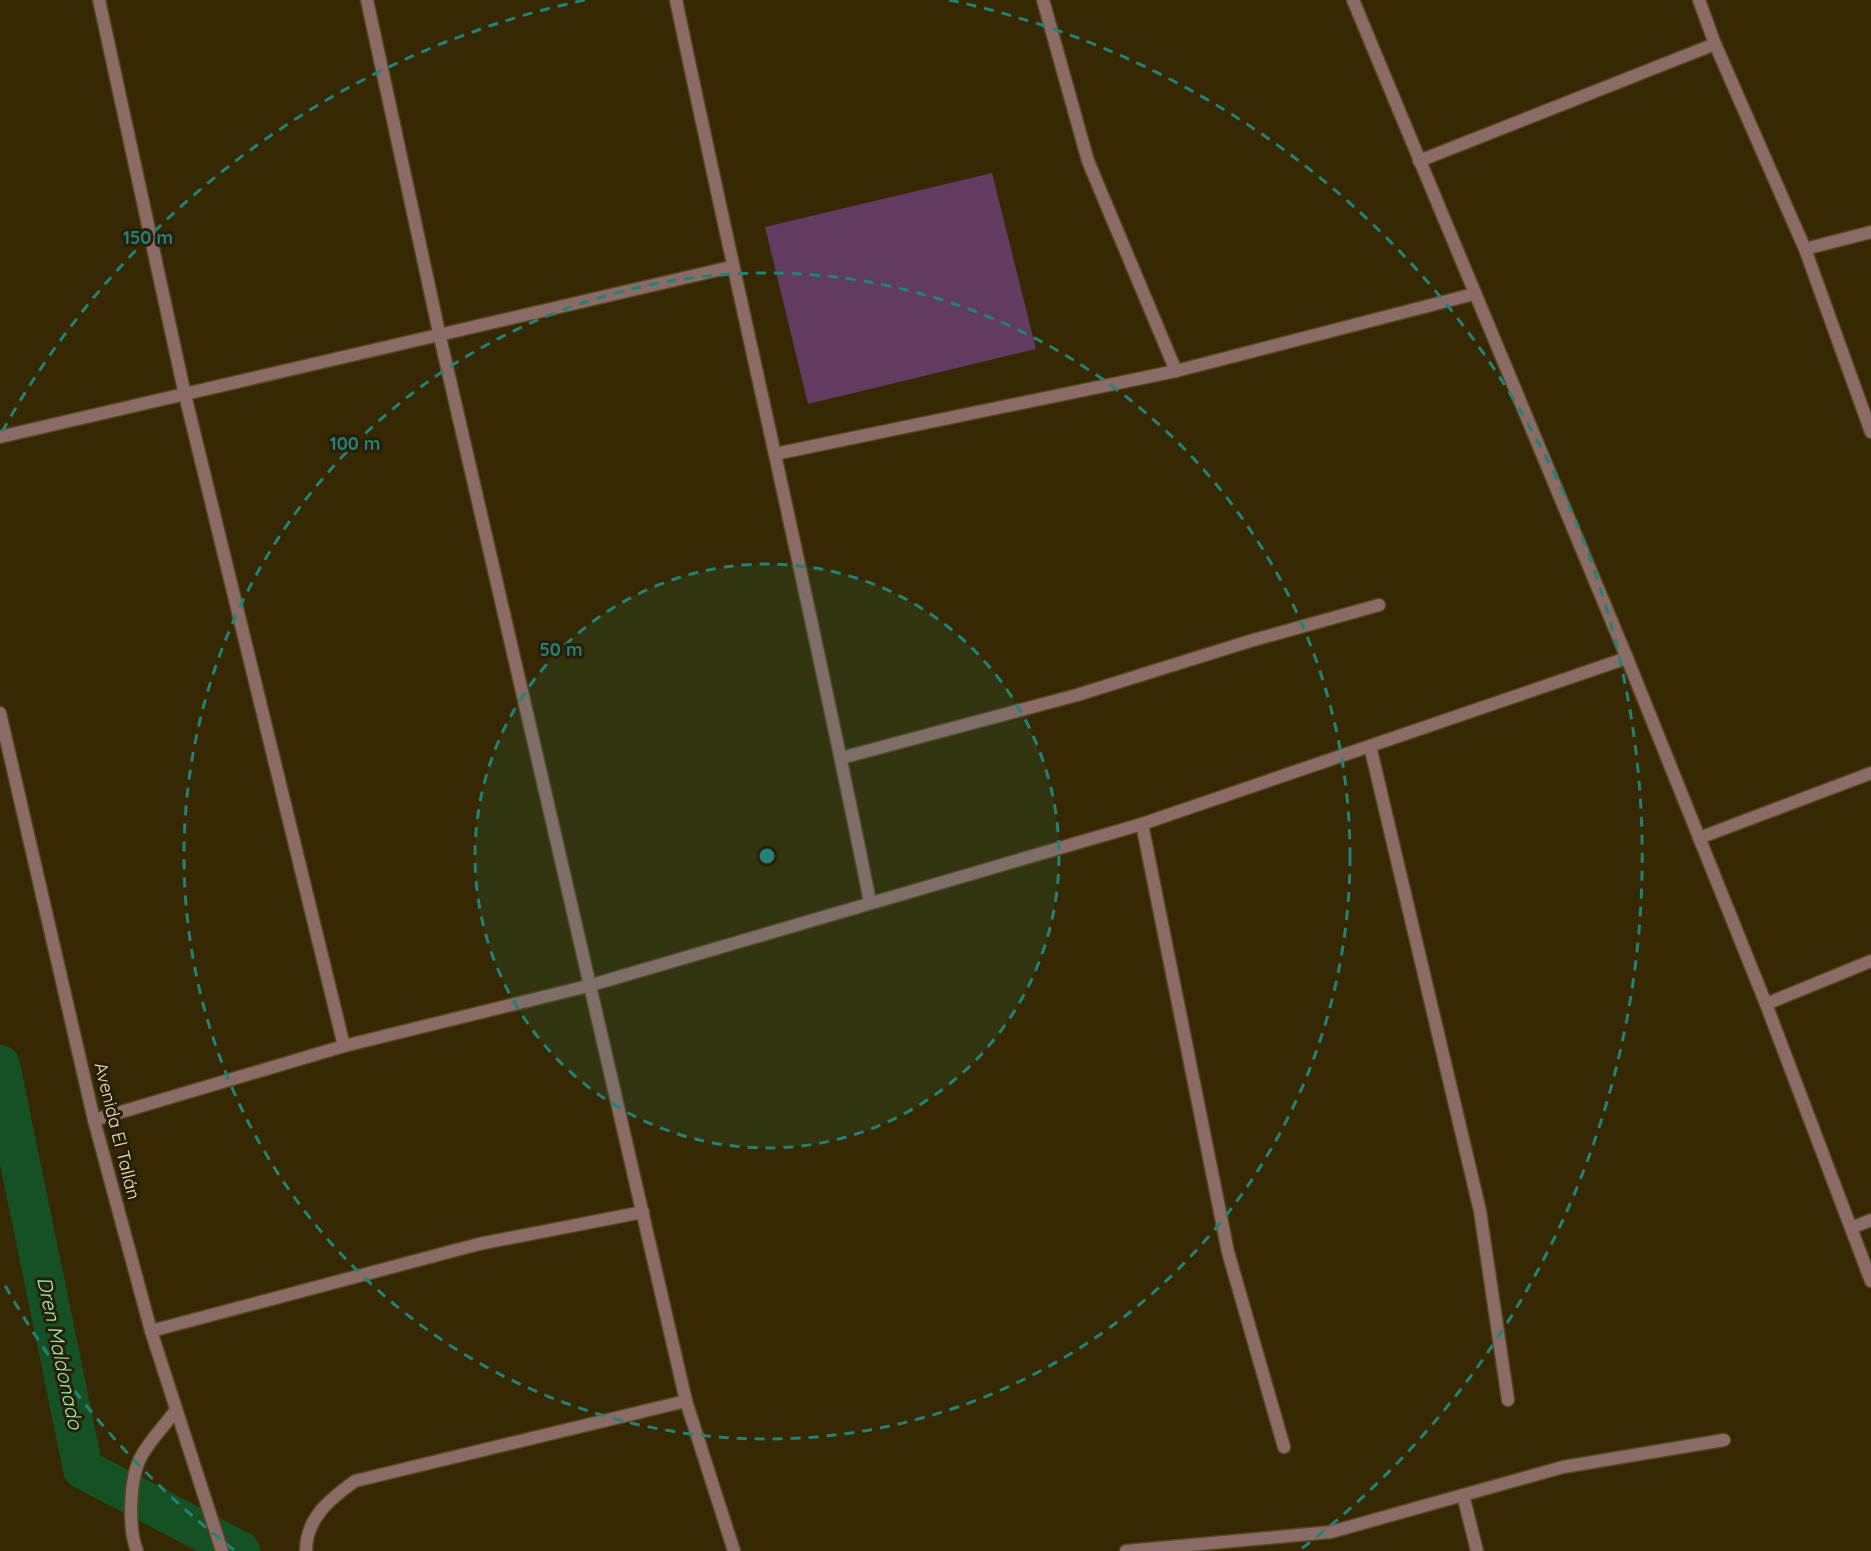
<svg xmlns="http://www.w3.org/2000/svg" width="1871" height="1551" font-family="Quicksand,sans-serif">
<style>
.green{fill:#623b61}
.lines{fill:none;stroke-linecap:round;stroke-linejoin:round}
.canal{stroke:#165025;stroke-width:40}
.service-casing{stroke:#534620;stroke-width:15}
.minor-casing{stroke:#534620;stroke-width:15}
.service{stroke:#8b6b66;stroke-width:12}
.minor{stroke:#8b6b66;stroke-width:12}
.ring{fill:none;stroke:#258176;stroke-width:3;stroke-dasharray:10 8}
.labels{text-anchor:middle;stroke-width:6;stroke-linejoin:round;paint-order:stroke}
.street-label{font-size:18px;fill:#eee1bf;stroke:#271f09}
.water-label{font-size:20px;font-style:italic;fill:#a0f1ad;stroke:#271f09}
.centre{fill:#258176;stroke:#271f09;stroke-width:3}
.ring-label{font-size:18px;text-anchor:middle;font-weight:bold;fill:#258176;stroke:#271f09;stroke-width:6;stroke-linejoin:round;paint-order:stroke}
</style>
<rect width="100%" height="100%" fill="#352802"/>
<path class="green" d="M992 173 1036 349 808 404 765 227Z"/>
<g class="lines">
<path class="canal" d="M0 1065 83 1469 240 1551"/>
<g class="service-casing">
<g id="service">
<path d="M841 758 1077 695 1250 641 1379 605"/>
<path d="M1699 838 1871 773"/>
</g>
</g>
<g class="minor-casing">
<g id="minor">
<path d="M99 0 185 395 344 1046"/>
<path d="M367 0 440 337 686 1401 734 1551"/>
<path d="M676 0C739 301 810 600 870 902"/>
<path d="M1043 0 1088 161 1176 371"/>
<path d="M1353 0 1627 658 1766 1004 1871 1281"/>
<path d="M1699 0 1715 44 1805 249 1871 432"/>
<path d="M1419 161 1715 44"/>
<path d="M1805 249 1871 232"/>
<path d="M0 437 731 267"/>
<path d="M775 454 1176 371 1474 294"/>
<path d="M0 713 94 1120 151 1331 222 1551"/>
<path d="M1370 746 1480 1211 1508 1400"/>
<path d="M1142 824 1228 1252 1284 1447"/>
<path d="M1766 1004 1871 961"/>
<path d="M94 1120 344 1046 588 986 1142 824 1627 658"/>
<path d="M1851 1228 1871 1220"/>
<path d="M151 1331 479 1244 643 1212"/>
<path d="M1463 1495 1477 1551"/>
<path d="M137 1551C128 1528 129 1477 142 1455 151 1439 165 1425 176 1410"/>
<path d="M306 1551C306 1518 330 1499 355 1481L686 1401"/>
<path d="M1126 1551 1331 1532 1563 1467 1724 1440"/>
</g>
</g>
<use href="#service" class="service"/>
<use href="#minor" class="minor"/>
</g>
<circle cx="767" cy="856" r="292" fill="#258176" fill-opacity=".12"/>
<g class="ring">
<circle cx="767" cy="856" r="292"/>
<circle cx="767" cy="856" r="583"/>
<path d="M234 1550A875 875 0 0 1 2 1280M2 432A875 875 0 0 1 585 0M949 0A875 875 0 0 1 1300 1550"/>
</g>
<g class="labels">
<g class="street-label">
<text transform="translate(117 1131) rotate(76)" y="6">Avenida El Tallán</text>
</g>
<g class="water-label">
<text transform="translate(60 1353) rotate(78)" y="7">Dren Maldonado</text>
</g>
</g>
<circle cx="767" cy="856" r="9" class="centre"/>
<g class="ring-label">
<text x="148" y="244">150 m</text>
<text x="355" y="450">100 m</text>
<text x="561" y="656">50 m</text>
</g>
</svg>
